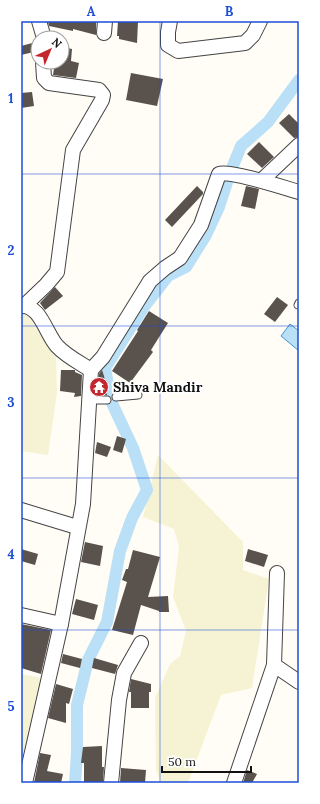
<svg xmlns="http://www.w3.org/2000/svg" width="320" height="804" font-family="Lora,serif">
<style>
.farmland{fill:#f6f3d4}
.water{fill:#b9e0f7;stroke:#3f96cf}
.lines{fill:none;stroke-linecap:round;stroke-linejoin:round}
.canal{stroke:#b9e0f7;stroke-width:12}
.building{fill:#5a524d}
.service-casing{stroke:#444;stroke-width:9}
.minor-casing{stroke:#444;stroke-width:16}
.service{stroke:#fff;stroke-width:7}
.minor{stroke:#fff;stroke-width:14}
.grid{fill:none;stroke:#1d4ed8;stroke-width:1;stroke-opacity:0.55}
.labels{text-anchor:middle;stroke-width:4;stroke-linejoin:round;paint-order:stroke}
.poi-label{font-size:14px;font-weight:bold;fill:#111;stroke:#fff;text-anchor:start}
.neatline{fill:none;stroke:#1d4ed8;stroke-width:1.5}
.grid-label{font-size:13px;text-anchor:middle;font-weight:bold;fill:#1d4ed8}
</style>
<rect width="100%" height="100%" fill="#fffdf5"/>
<g class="farmland">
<path d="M21 313 28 316 56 357 57 393 48 455 21 451Z"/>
<path d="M158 455 243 542V570L269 579 252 688 221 695 188 783H161L156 770 155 698 170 664 180 656 186 631 173 597 179 547 174 529 143 517Z"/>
<path d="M21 674 37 677 42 680 21 772Z"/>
</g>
<path class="water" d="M290 324 299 331V351L281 336Z"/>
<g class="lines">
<path class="canal" d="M75 783 77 753V705L88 660 107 622 120 551 132 518 147 490 133 448 111 401 105 368 143 308 168 276 186 267 206 235 219 207 230 173 241 146 268 122 299 80"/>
</g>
<g class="building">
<path d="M48 21H96V35L73 29V31L49 26Z"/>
<path d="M118 21H138L137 43 119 39V36H117Z"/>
<path d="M36 42 38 51 21 55V46Z"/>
<path d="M62 47 72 49 71 61 79 63 76 78 53 75 55 62H62Z"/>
<path d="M131 73 163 79 157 106 126 100Z"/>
<path d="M32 92 34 106 21 108V93Z"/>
<path d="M289 114 299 124V137L294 138 279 123Z"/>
<path d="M259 142 274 157 262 168 247 154Z"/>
<path d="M197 186 203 192V194L172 227 165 220Z"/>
<path d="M246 186 259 189 255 209 241 206Z"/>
<path d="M55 287 63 296 45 310 40 303Z"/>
<path d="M277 297 288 305 275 322 264 314Z"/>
<path d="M149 311 168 323 151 350 153 352 130 383 112 371 138 331 137 330Z"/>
<path d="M61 370H75V372L82 375 81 396 74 397 75 393 60 391Z"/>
<path d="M102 370 104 376 107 395H98L99 374Z"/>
<path d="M117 436 126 439 122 453 113 450Z"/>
<path d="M97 442 111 447 107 457 95 453Z"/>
<path d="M85 542 103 546 100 566 81 562Z"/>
<path d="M21 549 38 554 35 565 21 561Z"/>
<path d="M248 549 268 555 264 567 245 561Z"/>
<path d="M133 550 160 557 148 597 168 596 169 612H159V611L141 605 133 635 112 630 127 582 122 580 126 569H128Z"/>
<path d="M76 599 98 605 94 620 72 614Z"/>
<path d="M21 624 51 630 41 674 21 668Z"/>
<path d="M63 654 82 659 80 668 61 663Z"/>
<path d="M94 658 118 665 115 674 92 668Z"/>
<path d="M131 679 151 684V692H149V708H131V692H129Z"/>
<path d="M56 684 73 689 69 704 66 703V723L48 718Z"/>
<path d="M102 746V767H104L103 783H84V763H81L83 747Z"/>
<path d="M40 753 51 755 47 771 63 774 61 783H34Z"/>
<path d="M121 768 146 770 145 783H120Z"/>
<path d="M247 770 257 774 252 783H243Z"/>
</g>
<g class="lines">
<g class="service-casing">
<g id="service">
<path d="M298 305 299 303"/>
<path d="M116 397 138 395"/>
<path d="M89 400H107"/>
</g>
</g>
<g class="minor-casing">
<g id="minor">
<path d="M39 21 44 38"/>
<path d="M170 21 168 32V45L178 51 245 43 253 35 260 21"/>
<path d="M104 33 105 21"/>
<path d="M262 180 299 145"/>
<path d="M25 305 46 285 57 272 73 150 102 100 103 95 99 90 49 83 44 78 43 62"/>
<path d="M21 306C40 304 46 334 57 346 66 356 80 363 91 370"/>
<path d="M21 510 77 527"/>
<path d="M21 615 61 624"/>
<path d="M274 665 299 682"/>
<path d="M25 783 61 624 83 504 91 370 103 357 150 281 165 268 180 258 201 225 219 174C230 170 285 188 299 192"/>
<path d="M111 783 119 700 124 673 141 643"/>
<path d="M234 783 274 665 277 573"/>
</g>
</g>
<use href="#service" class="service"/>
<use href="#minor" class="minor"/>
</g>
<path class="grid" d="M160 21V783M21 174H299M21 326H299M21 478H299M21 630H299"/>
<defs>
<g id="temple-disc" transform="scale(1)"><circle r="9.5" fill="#c4262e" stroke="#fff"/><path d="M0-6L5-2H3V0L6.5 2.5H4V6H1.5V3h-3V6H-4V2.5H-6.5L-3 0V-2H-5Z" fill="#fff"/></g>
</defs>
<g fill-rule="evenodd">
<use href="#temple-disc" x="99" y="387"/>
</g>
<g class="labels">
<g class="poi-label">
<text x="113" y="392">Shiva Mandir</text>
</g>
</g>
<rect width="320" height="804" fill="none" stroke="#ffffff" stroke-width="44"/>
<g transform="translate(50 50) rotate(44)"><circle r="19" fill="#ffffff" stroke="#a0a0a0"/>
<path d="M0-3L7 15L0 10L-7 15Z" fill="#c4262e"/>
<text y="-6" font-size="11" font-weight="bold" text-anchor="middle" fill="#111111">N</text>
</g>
<path d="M162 766v6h89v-6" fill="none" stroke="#111111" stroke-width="2"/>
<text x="168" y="766" font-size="12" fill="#111111" stroke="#ffffff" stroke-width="3" paint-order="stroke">50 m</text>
<rect x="22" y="22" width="276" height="760" class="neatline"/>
<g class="grid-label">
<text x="91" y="16">A</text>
<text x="229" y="16">B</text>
<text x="11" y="103">1</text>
<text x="11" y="255">2</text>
<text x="11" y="407">3</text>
<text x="11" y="559">4</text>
<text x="11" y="711">5</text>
</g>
</svg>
